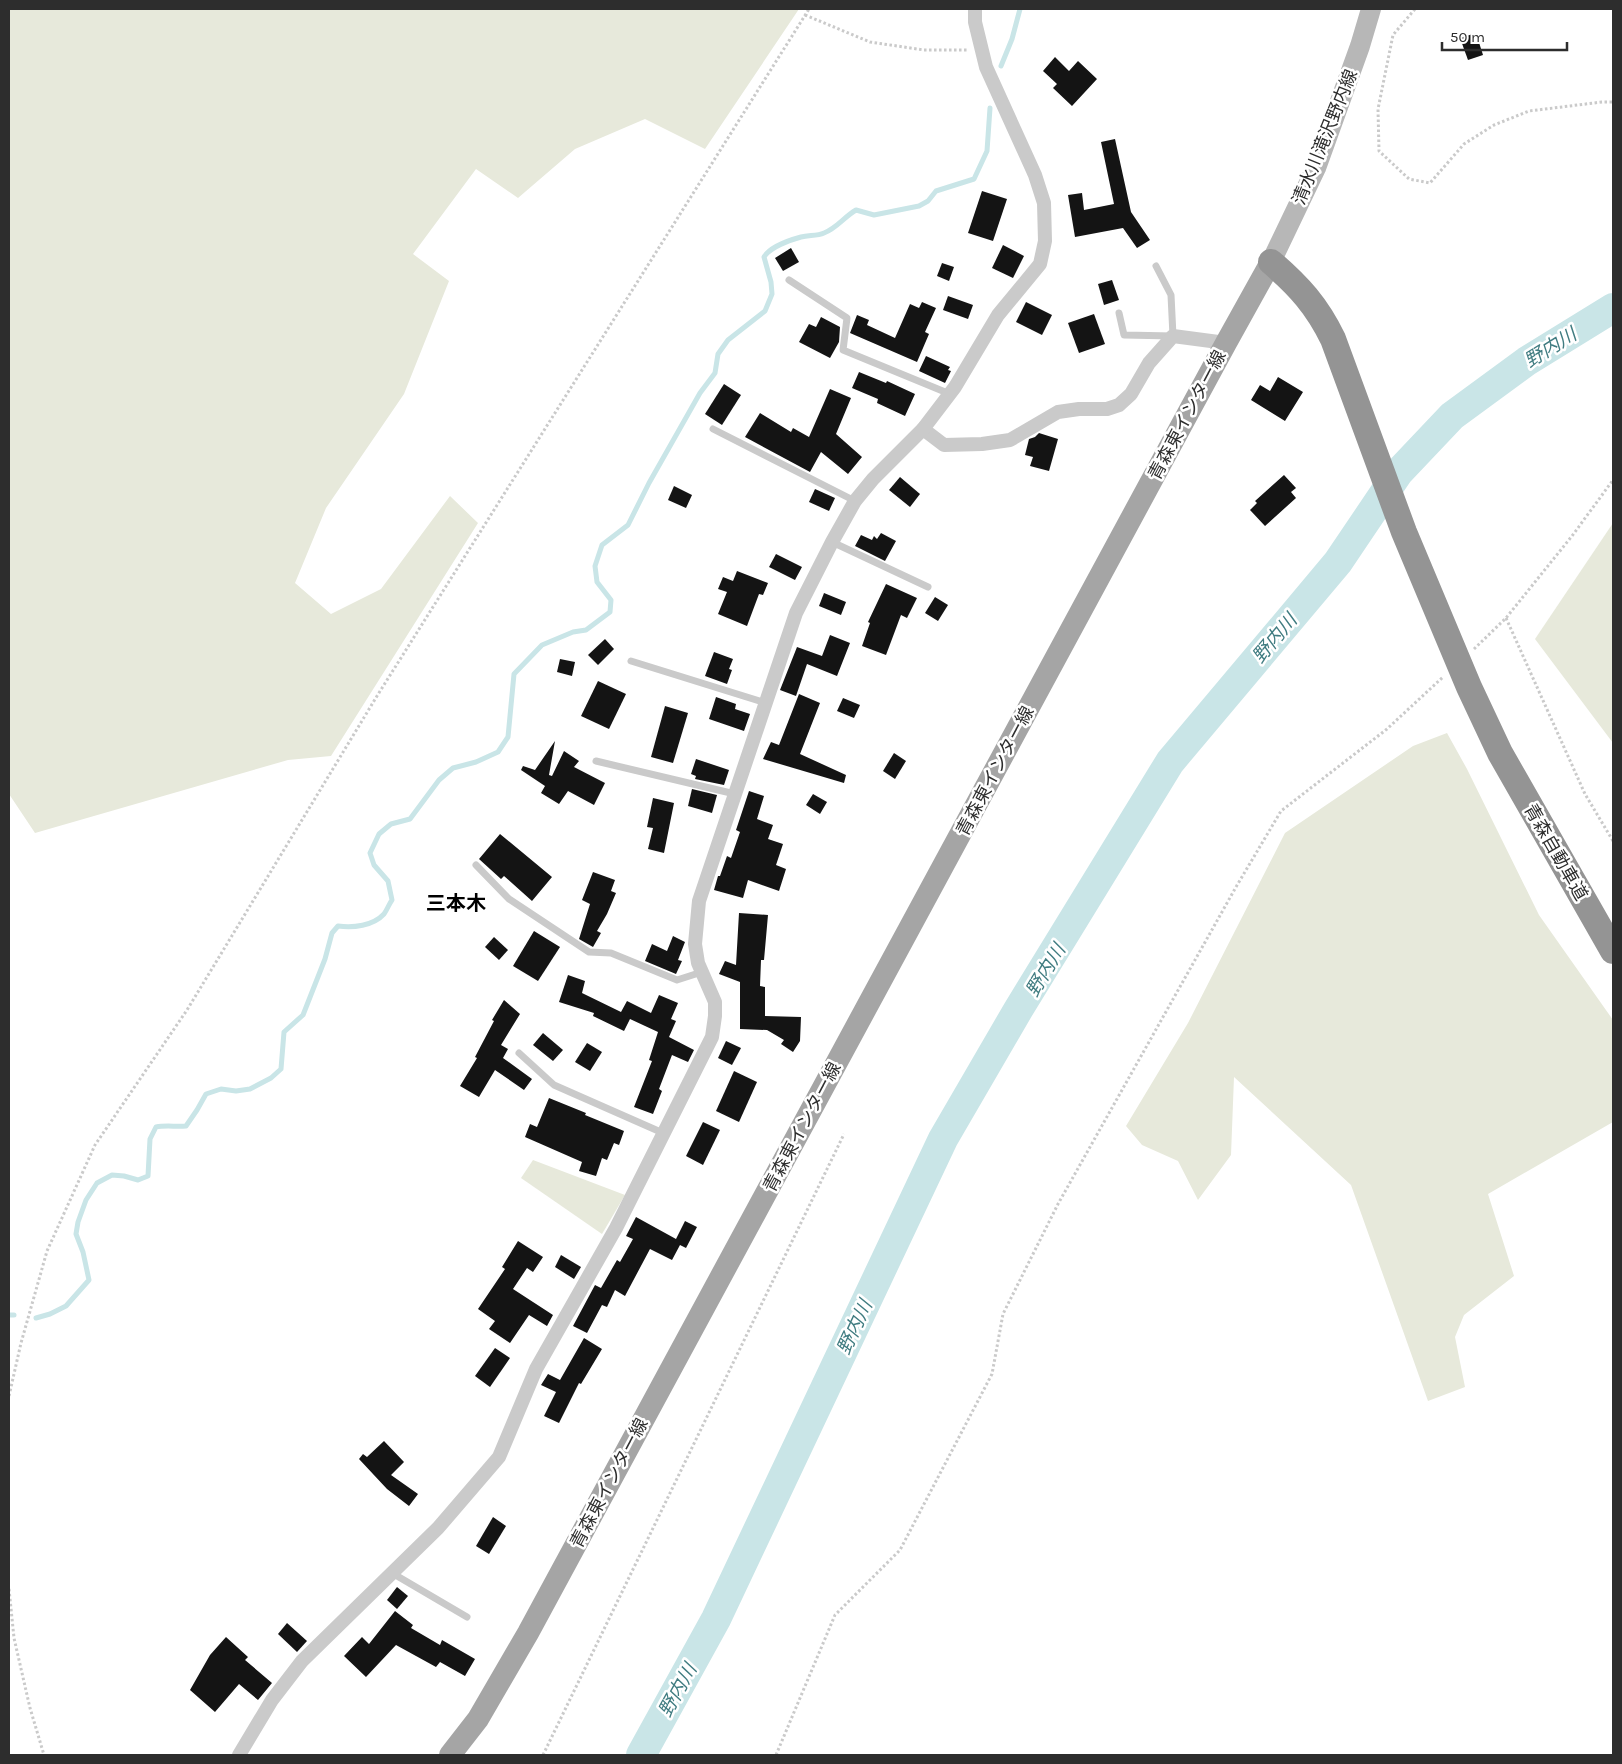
<svg xmlns="http://www.w3.org/2000/svg" width="1622" height="1764" font-family="Karla,'Noto Sans JP',sans-serif">
<style>
.green{fill:#e7e9db}
.lines{fill:none;stroke-linecap:round;stroke-linejoin:round}
.stream{stroke:#c9e5e7;stroke-width:5}
.river{stroke:#c9e5e7;stroke-width:30}
.building{fill:#141414}
.path{stroke:#cacaca;stroke-width:3;stroke-dasharray:2.5 2.5;stroke-linecap:butt}
.service{stroke:#cacaca;stroke-width:7}
.minor{stroke:#cacaca;stroke-width:14}
.secondary{stroke:#b7b7b7;stroke-width:20}
.primary{stroke:#a5a5a5;stroke-width:22}
.motorway{stroke:#949494;stroke-width:26}
.labels{text-anchor:middle;stroke-width:5;stroke-linejoin:round;paint-order:stroke}
.street-label{font-size:18px;fill:#2d2d2d;stroke:#fff}
.water-label{font-size:19px;font-style:italic;fill:#407c81;stroke:#fff}
.quarter-label{font-size:20px;font-weight:bold;fill:#000;stroke:#fff}
</style>
<rect width="100%" height="100%" fill="#fff"/>
<g class="green">
<path d="M9 9H799L705 149 645 119 575 149 518 198 476 169 413 254 449 281 404 394 326 508 295 583 331 614 381 589 450 496 478 523 331 756 288 760 35 833 9 794Z"/>
<path d="M1613 523V743L1535 639Z"/>
<path d="M1447 733 1467 769 1539 915 1613 1020V1122L1488 1194 1514 1276 1464 1315 1455 1337 1465 1387 1428 1401 1351 1185 1234 1077 1231 1155 1198 1200 1178 1161 1142 1145 1126 1126 1188 1023 1285 833 1413 746Z"/>
<path d="M533 1160 625 1195 602 1234 521 1178Z"/>
</g>
<g class="lines">
<g class="stream">
<path d="M1001 66 1012 39 1020 9"/>
<path d="M9 1315H14"/>
<path d="M36 1318 50 1314 66 1306 89 1280 83 1252 76 1234 78 1222 86 1200 97 1183 112 1175 124 1176 138 1180 148 1176 150 1139 156 1127C166 1125 176 1127 186 1126L197 1110 206 1094 221 1089 236 1091 250 1089 271 1078 281 1069 284 1032 303 1015 325 959 332 933 338 926C353 928 373 926 384 914 387 910 389 904 392 900L388 881 374 865 370 853 379 834 391 824 410 819 439 780 453 768 476 762 498 752 508 737 514 674 542 645 573 632 586 630 610 612 611 600 597 582 595 566 602 545 628 525 649 483 700 393 715 373 718 354 728 340 765 311 772 294 771 282 764 257C770 247 790 240 801 237 809 235 817 236 824 233 837 228 844 217 856 210L874 215 919 206 928 201 936 191 974 179 987 151 990 108"/>
</g>
<path class="river" d="M641 1755 716 1619 943 1139 1018 1010 1170 762 1338 562 1398 473 1452 416 1527 361 1613 308"/>
</g>
<g class="building">
<path d="M1476 33 1483 55 1468 60 1460 38Z"/>
<path d="M1055 57 1069 71 1078 61 1097 79 1072 106 1053 88 1057 84 1043 71Z"/>
<path d="M1115 139 1131 212 1150 240 1137 248 1123 228 1075 237 1068 195 1082 193 1084 210 1114 204 1101 142Z"/>
<path d="M982 191 1007 199 993 241 968 233Z"/>
<path d="M1003 245 1024 256 1013 278 992 268Z"/>
<path d="M791 248 799 262 783 271 775 258Z"/>
<path d="M942 263 954 267 949 281 937 276Z"/>
<path d="M1112 280 1119 300 1104 305 1098 284Z"/>
<path d="M948 296 973 305 968 319 943 310Z"/>
<path d="M922 302 936 308 925 332 929 334 917 362 850 333 857 315 869 320 867 325 895 338 910 304 919 308Z"/>
<path d="M1026 302 1052 315 1042 335 1016 322Z"/>
<path d="M1094 314 1105 344 1079 353 1068 323Z"/>
<path d="M821 317 840 327 839 342 830 358 799 342 809 324 816 327Z"/>
<path d="M926 356 950 367 948 370 951 371 945 383 919 371Z"/>
<path d="M859 372 886 383 887 381 915 394 905 416 877 403 878 399 852 388Z"/>
<path d="M1278 377 1303 392 1285 421 1251 400 1260 385 1270 391Z"/>
<path d="M724 384 741 395 722 425 705 414Z"/>
<path d="M830 389 851 398 836 434 862 457 848 474 821 452 810 472 745 437 760 413 791 432 793 428 809 437Z"/>
<path d="M1039 433 1058 439 1049 471 1030 466 1033 457 1025 455 1029 439 1035 437Z"/>
<path d="M1284 475 1296 488 1291 492 1296 498 1265 526 1250 510 1257 503 1255 501Z"/>
<path d="M900 477 920 494 910 507 889 490Z"/>
<path d="M674 486 692 495 686 508 668 500Z"/>
<path d="M815 489 835 498 829 511 809 502Z"/>
<path d="M881 533 896 541 885 561 855 546 861 535 872 540 874 536 877 539Z"/>
<path d="M776 554 802 567 795 580 769 567Z"/>
<path d="M737 571 768 583 763 595 759 594 747 626 718 614 727 592 718 589 723 577 733 581Z"/>
<path d="M886 584 917 598 907 618 901 615 886 655 862 646 870 623 868 622Z"/>
<path d="M824 593 846 602 841 615 819 606Z"/>
<path d="M935 597 948 605 938 621 925 613Z"/>
<path d="M830 635 850 643 837 676 807 664 796 696 780 690 797 647 822 656Z"/>
<path d="M605 639 614 649 598 665 588 655Z"/>
<path d="M714 652 733 659 729 669 732 670 727 684 705 676Z"/>
<path d="M560 659 575 662 572 676 557 672Z"/>
<path d="M598 681 626 694 609 729 581 716Z"/>
<path d="M799 694 820 703 800 754 846 775 844 783 763 759 771 742 779 745Z"/>
<path d="M716 697 736 704 735 709 750 714 744 731 709 719Z"/>
<path d="M843 698 860 705 854 718 837 711Z"/>
<path d="M665 706 688 713 673 763 651 757Z"/>
<path d="M555 741 549 775 552 776 564 751 579 761 574 767 605 783 594 805 568 791 559 804 541 793 545 786 521 770 523 766 535 770Z"/>
<path d="M894 753 906 761 895 779 883 771Z"/>
<path d="M696 759 729 770 724 785 695 779 696 776 691 774Z"/>
<path d="M692 789 717 795 712 813 688 806Z"/>
<path d="M749 791 764 796 757 819 773 825 768 839 783 844 776 865 786 869 779 891 748 880 743 898 714 890 718 876H720L727 856 731 858 740 832 736 830Z"/>
<path d="M813 794 827 802 820 814 806 805Z"/>
<path d="M653 798 674 803 664 853 648 849 653 828 647 827Z"/>
<path d="M500 834 552 877 532 901 504 876 501 879 479 859Z"/>
<path d="M593 872 615 880 611 891 616 893 607 914 597 931 601 933 593 947 579 939 590 904 582 900Z"/>
<path d="M739 913 768 915 764 960H761L760 986 765 987V1016L801 1017 800 1041 793 1052 781 1044 784 1040 767 1030 740 1029V982L719 974 725 961 736 965Z"/>
<path d="M534 931 560 947 538 981 513 966Z"/>
<path d="M673 936 685 942 678 960 682 961 676 974 645 961 652 944 667 951Z"/>
<path d="M494 937 508 950 499 960 485 947Z"/>
<path d="M568 975 585 981 582 993 621 1012 627 1001 651 1013 659 995 678 1003 671 1019 676 1021 669 1037 694 1050 688 1062 672 1055 659 1089 662 1091 653 1114 634 1107 652 1061 649 1060 658 1032 630 1019 624 1031 593 1016 594 1013 559 1002Z"/>
<path d="M504 1000 520 1014 501 1045 508 1049 503 1058 532 1079 524 1090 495 1070 479 1097 460 1086 477 1058 475 1057 494 1021 492 1020Z"/>
<path d="M543 1033 563 1050 553 1061 533 1045Z"/>
<path d="M726 1041 741 1048 732 1065 718 1058Z"/>
<path d="M587 1043 602 1052 590 1071 575 1062Z"/>
<path d="M734 1071 757 1082 739 1122 716 1111Z"/>
<path d="M549 1098 586 1113 585 1115 624 1131 619 1145 614 1143 607 1160 602 1158 596 1176 579 1171 582 1162 525 1137 530 1124 537 1127Z"/>
<path d="M703 1122 720 1130 703 1165 686 1156Z"/>
<path d="M636 1217 676 1239 685 1221 697 1227 686 1248 680 1245 672 1260 650 1249 625 1296 615 1290 607 1307 602 1305 587 1333 573 1326 595 1285 601 1288 617 1260 620 1262 633 1239 626 1236Z"/>
<path d="M518 1241 543 1257 533 1272 527 1268 513 1289 553 1315 547 1326 529 1315 510 1343 489 1329 495 1321 478 1309 505 1269 502 1267Z"/>
<path d="M561 1255 581 1267 574 1279 555 1267Z"/>
<path d="M584 1338 602 1349 581 1384 579 1383 559 1423 544 1416 556 1392 541 1385 548 1374 560 1380Z"/>
<path d="M495 1348 510 1358 490 1387 475 1376Z"/>
<path d="M384 1441 404 1462 391 1475 418 1494 409 1506 387 1489 359 1459 363 1454 367 1457Z"/>
<path d="M493 1517 506 1526 489 1554 476 1546Z"/>
<path d="M397 1587 408 1596 397 1609 387 1600Z"/>
<path d="M395 1611 413 1625 411 1628 440 1645 442 1640 475 1659 465 1676 440 1662 436 1667 396 1645 366 1677 344 1656 362 1637 369 1644Z"/>
<path d="M287 1623 307 1641 297 1652 278 1634Z"/>
<path d="M226 1637 248 1657 245 1660 272 1683 258 1700 239 1684 215 1712 190 1690 210 1655Z"/>
</g>
<g class="lines">
<g class="path">
<path d="M1415 9 1393 35 1378 109 1379 151 1409 179 1430 183 1464 144 1494 125 1529 111 1602 102H1613"/>
<path d="M805 15 870 42 924 50H969"/>
<path d="M1506 618 1585 794 1613 841"/>
<path d="M1474 649 1506 618 1572 536 1613 480"/>
<path d="M9 1396 21 1343 47 1251 95 1145 187 1010 377 696 809 9"/>
<path d="M9 1589 14 1638 30 1708 44 1755"/>
<path d="M543 1755 844 1134"/>
<path d="M776 1755 835 1615 900 1550 992 1374 1003 1314 1058 1204 1236 887 1281 811 1387 729 1443 677"/>
</g>
<g class="service">
<path d="M789 280 847 318 843 350 950 394"/>
<path d="M1119 313 1124 335 1173 336 1171 295 1156 266"/>
<path d="M713 429 855 501"/>
<path d="M832 542 928 587"/>
<path d="M631 661 766 703"/>
<path d="M596 761 735 794"/>
<path d="M476 865 509 899 589 952 611 953 677 980 702 972"/>
<path d="M519 1053 554 1085 663 1133"/>
<path d="M392 1573 467 1617"/>
</g>
<g class="minor">
<path d="M923 429 944 445 982 444 1010 440 1058 412 1079 409H1107L1119 405 1131 394 1149 363 1173 336 1226 343"/>
<path d="M239 1755 272 1700 302 1661 438 1528 499 1457 536 1369 616 1228 712 1037 715 1016V1002L698 963 695 944 699 901 796 613 832 542 855 501 873 479 923 429 955 387 998 315 1040 264 1045 241 1044 203 1035 175 986 67 975 22V9"/>
</g>
<path class="secondary" d="M1271 262 1316 168 1360 46 1371 9"/>
<path class="primary" d="M450 1755 478 1719 528 1633 1226 343 1271 262"/>
<path class="motorway" d="M1271 262C1299 286 1317 306 1333 339L1404 532 1469 687 1500 753 1613 951"/>
</g>
<g class="labels">
<g class="street-label">
<text transform="translate(1325 137) rotate(-68)" y="6">清水川滝沢野内線</text>
<text transform="translate(1187 415) rotate(-62)" y="6">青森東インター線</text>
<text transform="translate(995 771) rotate(-62)" y="6">青森東インター線</text>
<text transform="translate(1556 852) rotate(60)" y="6">青森自動車道</text>
<text transform="translate(802 1127) rotate(-62)" y="6">青森東インター線</text>
<text transform="translate(609 1483) rotate(-62)" y="6">青森東インター線</text>
</g>
<g class="water-label">
<text transform="translate(1550 347) rotate(-32)" y="7">野内川</text>
<text transform="translate(1274 638) rotate(-50)" y="7">野内川</text>
<text transform="translate(1045 970) rotate(-59)" y="7">野内川</text>
<text transform="translate(854 1327) rotate(-65)" y="7">野内川</text>
<text transform="translate(677 1690) rotate(-61)" y="7">野内川</text>
</g>
<g class="quarter-label">
<text x="456" y="910">三本木</text>
</g>
</g>
<rect width="1622" height="1764" fill="none" stroke="#2d2d2d" stroke-width="20"/>
<path d="M1442 42v8h125v-8" fill="none" stroke="#2d2d2d" stroke-width="2.5"/>
<text x="1450" y="42" font-size="15" fill="#2d2d2d" stroke="#ffffff" stroke-width="4" paint-order="stroke">50 m</text>
</svg>
